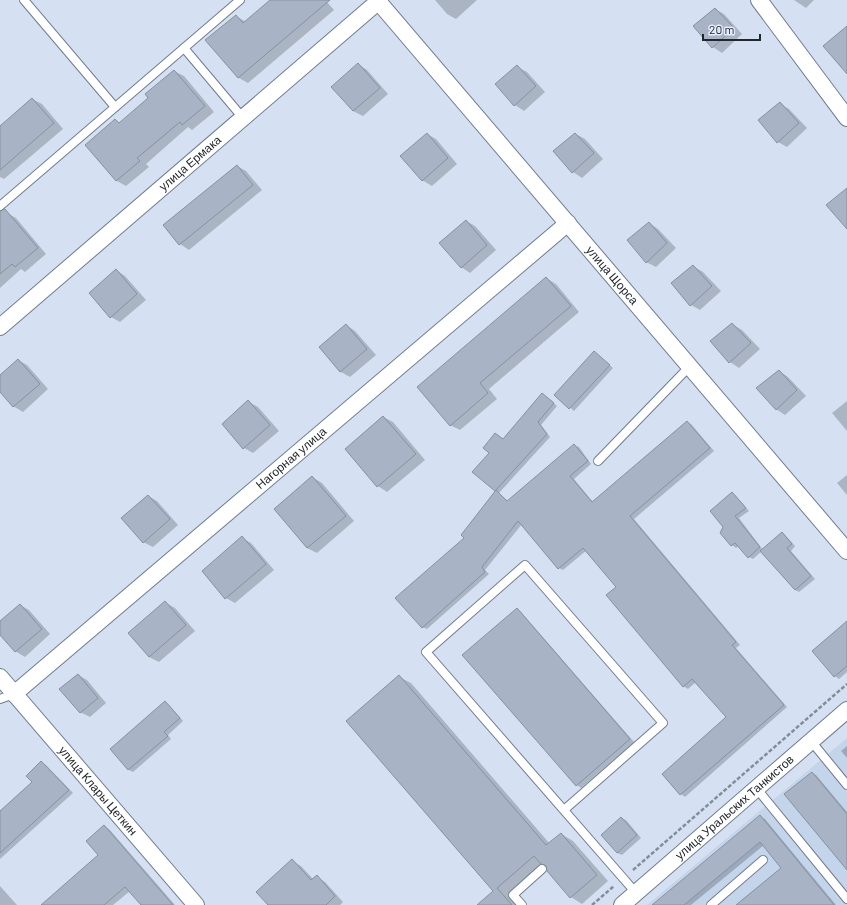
<svg xmlns="http://www.w3.org/2000/svg" width="847" height="905" font-family="Barlow,sans-serif">
<style>
.built{fill:#c4d4eb}
.shadow{fill:#0003}
.building{fill:#a8b3c5;stroke:#8691a2}
.lines{fill:none;stroke-linecap:round;stroke-linejoin:round}
.lane-casing{stroke:#717c8c;stroke-width:10}
.street-casing{stroke:#717c8c;stroke-width:18}
.path{stroke:#838c99;stroke-width:2.5;stroke-dasharray:4 2;stroke-linecap:butt}
.lane{stroke:#fff;stroke-width:8}
.street{stroke:#fff;stroke-width:16}
.labels{text-anchor:middle;stroke-width:4;stroke-linejoin:round;paint-order:stroke}
.street-label{font-size:12px;fill:#22262d;stroke:#e4eefd}
</style>
<rect width="100%" height="100%" fill="#d5e1f3"/>
<path class="built" d="M847 738V905H647Z"/>
<g class="shadow">
<path d="M271 0H325L334 10 248 83 239 78 207 40 236 16 246 22Z"/>
<path d="M435 0H477L456 19 447 14Z"/>
<path d="M794 0H814L806 8Z"/>
<path d="M715 9 724 14 742 34 722 53 713 47 695 26Z"/>
<path d="M358 64 367 70 388 94 363 116 353 111Z"/>
<path d="M517 67 527 72 545 92 524 111 515 105 497 84Z"/>
<path d="M174 71 184 76 214 112 192 130 188 127 146 164 149 167 126 186 117 181 86 145 115 120 121 123 150 99Z"/>
<path d="M32 99 42 104 63 129 4 179 0 177V127Z"/>
<path d="M780 104 789 109 807 128 787 147 778 142Z"/>
<path d="M427 134 436 139 457 164 432 186 422 180Z"/>
<path d="M576 134 585 139 603 159 582 178 573 172 555 151Z"/>
<path d="M237 166 246 171 262 190 189 250 180 244Z"/>
<path d="M7 213 16 218 46 254 25 272 21 269 0 288V219Z"/>
<path d="M466 221 475 226 496 250 470 273 461 267Z"/>
<path d="M649 223 658 229 676 248 656 267 646 262Z"/>
<path d="M693 266 703 272 721 291 700 310 691 305Z"/>
<path d="M116 270 125 276 146 300 120 322 111 317Z"/>
<path d="M546 278 556 284 579 312 489 389 497 399 460 430 450 425Z"/>
<path d="M732 324 742 330 760 349 739 368 730 362 712 341Z"/>
<path d="M346 325 355 331 376 355 350 377 341 372 320 348Z"/>
<path d="M594 352 613 368 574 411 556 395Z"/>
<path d="M18 360 27 365 48 389 23 412 13 406 0 391V376Z"/>
<path d="M779 371 788 377 806 396 785 415 776 409Z"/>
<path d="M546 396 557 406 541 425 550 437 499 493 508 501 574 445 579 447 591 464 574 479 593 502 687 422 691 424 714 451 634 519 740 645 736 648 787 707 685 797 681 794 727 717 696 682 688 689 683 686 617 587 587 550 563 570 559 568 522 524 485 570 489 574 427 629 422 627 465 538 497 491 495 490 490 453 495 434 504 440Z"/>
<path d="M847 401V431L832 413Z"/>
<path d="M249 402 258 407 279 431 253 453 244 448Z"/>
<path d="M383 417 393 422 425 460 387 492 378 486 346 449Z"/>
<path d="M847 475V495L837 483Z"/>
<path d="M312 477 322 483 354 521 317 553 307 548 275 509Z"/>
<path d="M732 493 736 496 749 511 739 518 763 550 782 533 786 536 795 546 791 551 815 579 799 592 795 590 762 551 753 559 749 557 739 546 736 548 732 545 724 527Z"/>
<path d="M148 496 157 501 178 525 153 547 143 542Z"/>
<path d="M242 538 251 543 274 570 235 603 226 598Z"/>
<path d="M166 603 175 608 195 631 159 662 149 657Z"/>
<path d="M20 605 29 610 50 634 25 657 15 651 0 633V622Z"/>
<path d="M517 609 521 612 634 742 581 788 577 785Z"/>
<path d="M847 622V672L839 679 835 676 813 651Z"/>
<path d="M78 675 87 680 106 703 90 717 80 712Z"/>
<path d="M399 677 411 683 550 844 561 834 573 841 608 881 582 904 571 897 547 866 544 864 508 895 517 905H479L494 892Z"/>
<path d="M165 703 169 705 183 721 168 735 171 739 133 772 129 770 111 749Z"/>
<path d="M847 746V758L841 751Z"/>
<path d="M41 762 46 765 73 793 0 859V813L34 782Z"/>
<path d="M812 773 816 775 847 812V869Z"/>
<path d="M760 817 765 819 836 905H738L783 868 764 845 691 905H654Z"/>
<path d="M621 818 626 820 641 838 622 855 617 853Z"/>
<path d="M105 826 110 830 175 905H142L130 891 113 905H42L99 855Z"/>
<path d="M292 861 301 866 314 880 317 877 325 882 343 902 340 905H270Z"/>
<path d="M0 886 17 905H0Z"/>
</g>
<g class="building">
<path d="M270 0H330L238 78 205 40 236 15 243 23Z"/>
<path d="M715 8 734 28 712 48 693 26Z"/>
<path d="M847 26V74L823 46Z"/>
<path d="M358 63 380 88 353 111 331 87Z"/>
<path d="M517 65 536 86 514 106 495 84Z"/>
<path d="M174 70 205 106 182 125 180 122 137 158 140 161 116 181 85 145 115 119 119 123 148 98 145 94Z"/>
<path d="M32 98 54 123 0 170V126Z"/>
<path d="M780 102 799 123 777 143 758 120Z"/>
<path d="M427 133 448 158 422 181 400 156Z"/>
<path d="M575 133 594 153 572 173 553 151Z"/>
<path d="M237 165 253 185 179 245 163 225Z"/>
<path d="M847 188V229L826 205Z"/>
<path d="M5 209 38 248 15 267 12 264 0 274V211Z"/>
<path d="M466 220 487 245 461 268 439 243Z"/>
<path d="M649 222 667 243 646 263 627 240Z"/>
<path d="M693 265 712 286 690 306 671 283Z"/>
<path d="M116 269 137 294 110 318 89 293Z"/>
<path d="M546 277 571 306 480 383 488 393 450 426 417 387Z"/>
<path d="M732 323 751 343 729 363 710 341Z"/>
<path d="M346 324 367 349 340 372 319 347Z"/>
<path d="M594 351 610 365 569 409 554 395Z"/>
<path d="M18 359 40 384 13 407 0 392V375Z"/>
<path d="M779 370 797 390 776 410 756 388Z"/>
<path d="M542 393 554 403 538 422 547 434 495 491 472 472 489 453 483 448 495 433 503 439Z"/>
<path d="M248 400 270 425 243 449 222 424Z"/>
<path d="M383 416 416 454 377 487 345 449Z"/>
<path d="M687 421 710 448 630 516 736 642 732 645 784 705 680 795 662 774 726 717 692 679 683 687 606 595 616 587 583 548 558 569 518 521 482 567 485 572 422 628 395 598 464 538 461 535 496 490 507 501 574 444 588 461 570 476 592 502Z"/>
<path d="M312 476 346 516 307 548 274 509Z"/>
<path d="M732 492 746 508 735 516 760 547 748 558 735 543 731 546 720 533 723 527 710 511Z"/>
<path d="M148 495 170 519 143 543 121 518Z"/>
<path d="M782 532 792 544 787 548 811 576 795 590 760 551Z"/>
<path d="M242 536 266 564 225 599 202 571Z"/>
<path d="M165 601 186 625 149 657 128 633Z"/>
<path d="M20 604 42 629 15 652 0 635V621Z"/>
<path d="M517 608 630 739 576 786 462 655Z"/>
<path d="M847 621V666L834 677 812 651Z"/>
<path d="M78 674 98 698 80 713 59 689Z"/>
<path d="M399 675 546 845 561 833 597 875 570 898 547 871 546 866 541 864 534 856 497 888 512 905H477L493 891 346 721Z"/>
<path d="M165 701 180 718 164 732 168 736 128 770 110 749Z"/>
<path d="M41 761 69 790 0 853V811L32 782 26 776Z"/>
<path d="M812 772 847 814V870L784 794Z"/>
<path d="M760 815 834 905H736L781 868 760 842 684 905H652Z"/>
<path d="M621 817 637 835 617 853 601 835Z"/>
<path d="M104 825 173 905H141L125 887 104 905H41L98 855 86 841Z"/>
<path d="M292 859 311 880 317 875 335 896 326 905H268L256 892Z"/>
</g>
<g class="lines">
<g class="lane-casing">
<g id="lane">
<path d="M24 0 115 107"/>
<path d="M184 48 243 118"/>
<path d="M0 206 240 0"/>
<path d="M598 461 690 366"/>
<path d="M0 699 14 694"/>
<path d="M811 741 847 785"/>
<path d="M757 789 847 899"/>
<path d="M564 810 663 723 525 565 426 652 623 878 636 893"/>
<path d="M522 905 513 895 542 869"/>
<path d="M711 905 763 860"/>
</g>
</g>
<g class="street-casing">
<g id="street">
<path id="s1" d="M377 0 847 551"/>
<path d="M759 0 847 118"/>
<path id="s2" d="M0 327 380 0"/>
<path id="s3" d="M0 677 196 905"/>
<path id="s4" d="M14 694 568 223"/>
<path id="s5" d="M622 905 847 710"/>
</g>
</g>
<g class="path">
<path d="M633 870 847 684"/>
<path d="M592 905 614 886"/>
</g>
<use href="#lane" class="lane"/>
<use href="#street" class="street"/>
</g>
<g class="labels">
<g class="street-label">
<text dy="4" stroke="none"><textPath href="#s2" startOffset="251">улица Ермака</textPath></text>
<text dy="4" stroke="none"><textPath href="#s1" startOffset="362">улица Щорса</textPath></text>
<text dy="4" stroke="none"><textPath href="#s4" startOffset="364">Нагорная улица</textPath></text>
<text dy="4" stroke="none"><textPath href="#s3" startOffset="150">улица Клары Цеткин</textPath></text>
<text dy="4" stroke="none"><textPath href="#s5" startOffset="149">улица Уральских Танкистов</textPath></text>
</g>
</g>
<path d="M703 34v6h57v-6" fill="none" stroke="#22262d" stroke-width="2"/>
<text x="709" y="34" font-size="12" fill="#22262d" stroke="#e4eefd" stroke-width="3" paint-order="stroke">20 m</text>
</svg>
